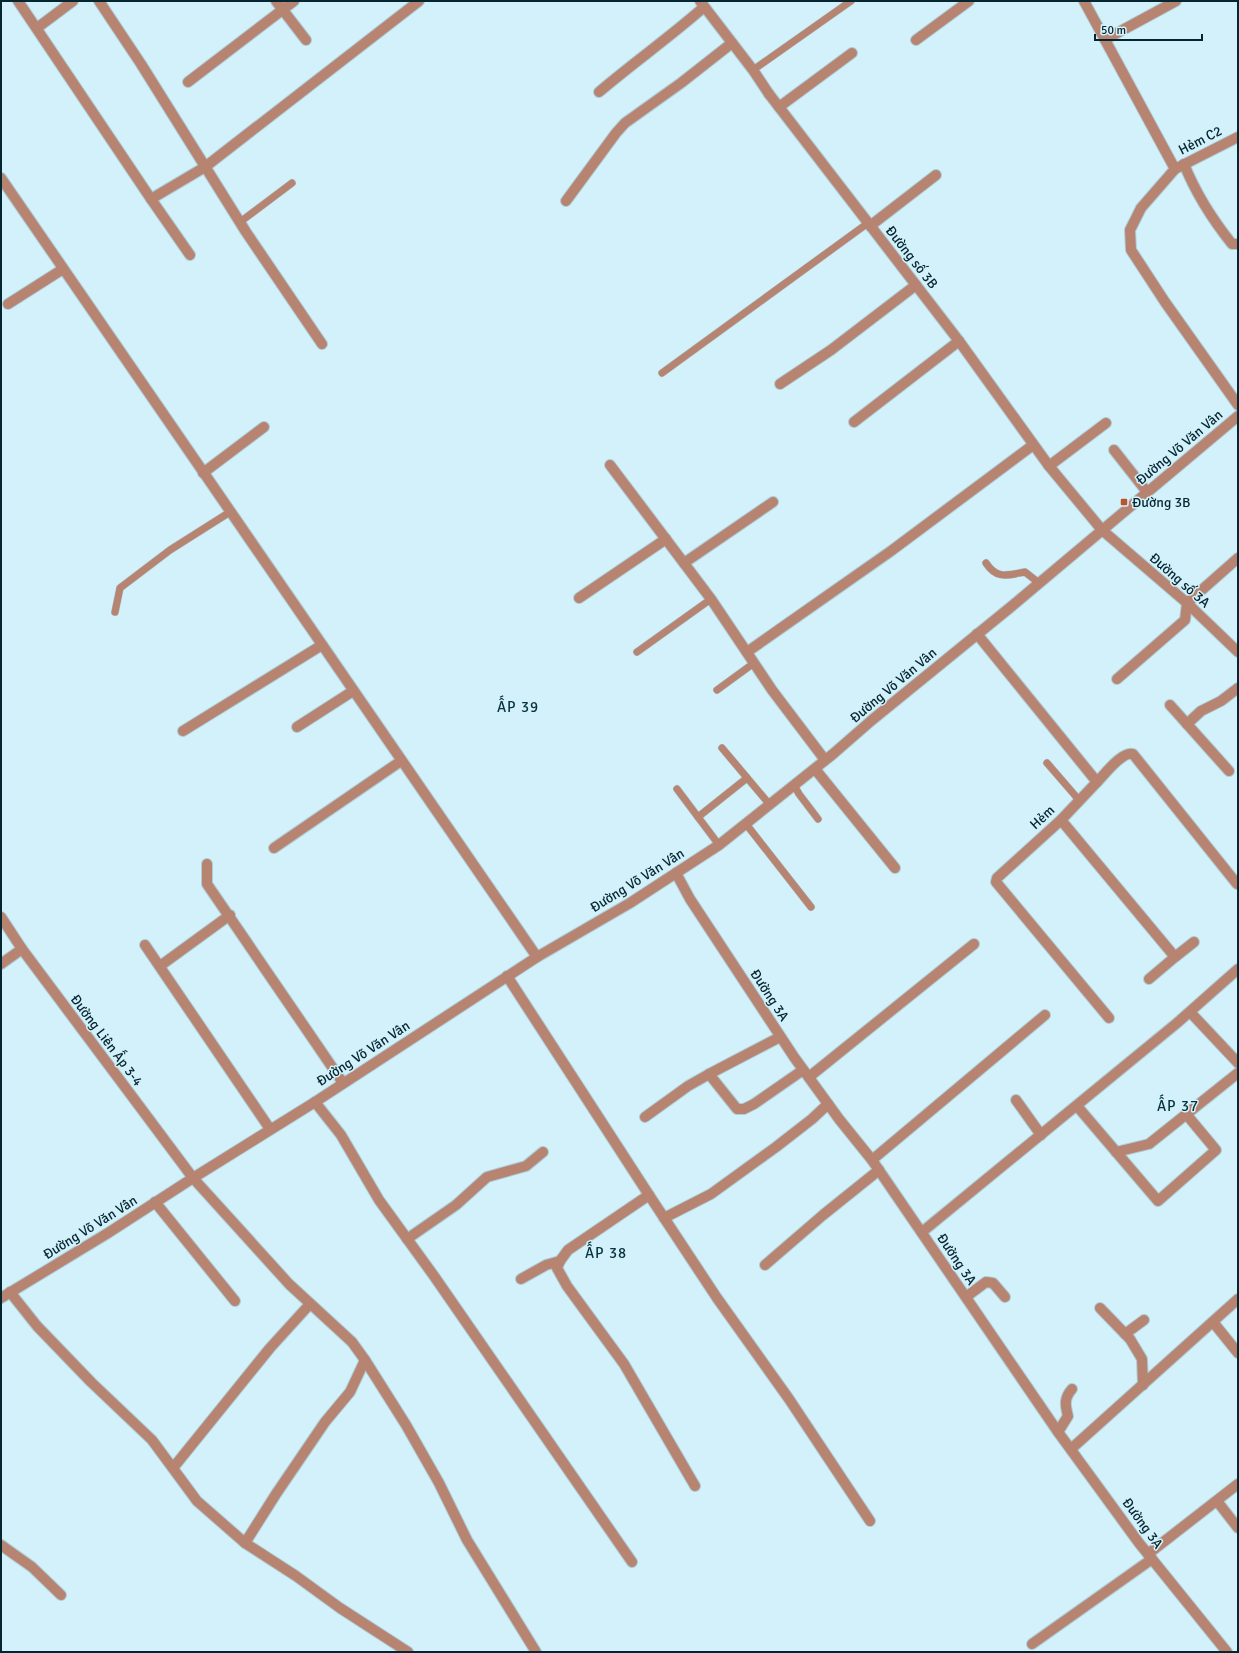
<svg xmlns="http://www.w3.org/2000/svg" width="1239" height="1653" font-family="Signika,sans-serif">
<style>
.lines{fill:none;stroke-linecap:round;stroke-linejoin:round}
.service-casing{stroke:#aeccd6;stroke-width:8}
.minor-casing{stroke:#aeccd6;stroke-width:12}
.tertiary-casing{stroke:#aeccd6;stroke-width:12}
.service{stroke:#b78471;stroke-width:7}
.minor{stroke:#b78471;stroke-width:10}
.tertiary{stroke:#b78471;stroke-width:10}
.poi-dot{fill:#bb542b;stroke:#d3f1fb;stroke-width:1.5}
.labels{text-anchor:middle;stroke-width:3;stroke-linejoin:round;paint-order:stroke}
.street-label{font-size:14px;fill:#042630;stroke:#d3f1fb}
.poi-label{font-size:14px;fill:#042630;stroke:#d3f1fb;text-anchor:start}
.neighbourhood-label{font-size:15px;letter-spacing:1px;fill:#07333f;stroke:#d3f1fb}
</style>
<rect width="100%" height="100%" fill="#d3f1fb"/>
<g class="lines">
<g class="service-casing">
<g id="service">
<path d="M753 70 851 1"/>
<path d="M240 222 292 183"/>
<path d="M662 373 868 223"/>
<path d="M986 563C997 580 1008 575 1025 572L1039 583"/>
<path d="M115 612 120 588 170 550 230 512"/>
<path d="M637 652 711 599"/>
<path d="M717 690 754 663"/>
<path d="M722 748 770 805"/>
<path d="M1047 763 1079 800"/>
<path d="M794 785 799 794 818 819"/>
<path d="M677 789 719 845"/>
<path d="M698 817 747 778"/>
<path d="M746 824 811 907"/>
</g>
</g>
<g class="minor-casing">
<g id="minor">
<path d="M18 1 151 199 190 255"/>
<path d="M99 1 141 64 246 232 322 344"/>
<path d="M276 1 306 40"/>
<path d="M1084 1 1175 169"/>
<path d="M37 28 73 1"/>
<path d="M1106 39 1176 1"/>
<path d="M916 40 969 1"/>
<path d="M188 82 294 1"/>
<path d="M599 92C633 63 670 37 704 7"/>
<path d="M769 94 959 341 1049 466 1102 530 1187 603 1238 652"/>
<path d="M779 107 852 53"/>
<path d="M1238 137 1175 169 1141 208 1130 230 1131 250 1165 302 1238 405"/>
<path d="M1184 164C1196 194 1212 219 1232 244H1238"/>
<path d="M1 178 537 957"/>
<path d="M151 199 205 167 419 1"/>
<path d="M566 201 616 133 625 123 681 83 732 43"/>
<path d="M870 226 936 175"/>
<path d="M8 304 63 269"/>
<path d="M780 384 831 350 916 285"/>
<path d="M854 422 959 341"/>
<path d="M1114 450 1147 492"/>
<path d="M610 465 711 599 772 690 825 760"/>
<path d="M1049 466 1106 423"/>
<path d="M203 473 264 427"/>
<path d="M684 563 773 502"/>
<path d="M579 598 666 539"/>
<path d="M977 634 1097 782 1061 820 997 878 996 882 1109 1018"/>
<path d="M747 652 891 551 1033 445"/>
<path d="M1117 679 1185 620 1187 603 1238 558"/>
<path d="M1170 705 1229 771"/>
<path d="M1187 724 1201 711 1221 701 1238 688"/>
<path d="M297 727 353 691"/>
<path d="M183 731 322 645"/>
<path d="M815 769 895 868"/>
<path d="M1097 782C1105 774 1122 751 1133 754L1237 884"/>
<path d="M1061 820 1175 957"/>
<path d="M274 848 401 761"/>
<path d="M207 864V884L343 1083"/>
<path d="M676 873 690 899 794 1057 839 1119 872 1160 1058 1432 1139 1543 1227 1652"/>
<path d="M1 917 22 949 193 1178 289 1284 352 1342 365 1360 406 1425 439 1483 467 1540 536 1652"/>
<path d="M145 945 270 1129"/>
<path d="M1 964 22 949"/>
<path d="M160 966 230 915"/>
<path d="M507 976 649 1195 717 1298 789 1399 870 1521"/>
<path d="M1149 979 1175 957 1194 942"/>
<path d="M1190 1012 1238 1063"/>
<path d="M709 1074 737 1109H744L754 1104 803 1070"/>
<path d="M809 1077 974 944"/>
<path d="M1016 1100 1041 1135"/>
<path d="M315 1102 341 1135 379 1200 434 1276 632 1562"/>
<path d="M1077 1106 1158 1201 1216 1150 1186 1114"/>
<path d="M645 1117 688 1086 711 1073 780 1037"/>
<path d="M1116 1152 1149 1144 1238 1073"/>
<path d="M872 1160 1045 1015"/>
<path d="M649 1195 568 1250 560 1261 557 1268 567 1286 624 1364 695 1486"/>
<path d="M155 1202 235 1301"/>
<path d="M664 1218 711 1194 776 1147 812 1119 828 1104"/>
<path d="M922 1232 1177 1023 1238 969"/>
<path d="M407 1239 456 1205 487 1177 526 1166 543 1152"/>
<path d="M765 1265 823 1215 879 1170"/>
<path d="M521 1279 546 1265 560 1261"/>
<path d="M10 1292 37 1326 91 1382 152 1440 197 1501 245 1543 296 1576 340 1608 408 1652"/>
<path d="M966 1297 986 1282 993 1283 1005 1297"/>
<path d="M1100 1308 1130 1339 1142 1359 1143 1385"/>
<path d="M1213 1322 1238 1353"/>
<path d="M1125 1334 1144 1320"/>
<path d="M1058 1432 1068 1416C1065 1405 1064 1398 1072 1389"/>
<path d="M1071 1449 1238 1299"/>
<path d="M173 1468 270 1348 310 1304"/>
<path d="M1217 1501 1238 1528"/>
<path d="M245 1543 276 1494 325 1422 350 1392 365 1360"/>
<path d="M1 1545 32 1567 61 1595"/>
<path d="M1148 1554 1238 1484"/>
<path d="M1032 1644 1152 1559"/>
</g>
</g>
<g class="tertiary-casing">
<g id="tertiary">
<path d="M700 1 753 70 769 94"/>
<path d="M1 1298 108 1233 193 1178 315 1102 537 957 630 903 719 845 833 754 872 720 1012 606 1238 416"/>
</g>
</g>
<use href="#service" class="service"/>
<use href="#minor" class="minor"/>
<use href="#tertiary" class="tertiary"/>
</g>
<rect class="poi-dot" x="1120" y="498" width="8" height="8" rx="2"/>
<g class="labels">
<g class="street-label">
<text transform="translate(1200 140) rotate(-27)" y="5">Hẻm C2</text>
<text transform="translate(912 257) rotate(52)" y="5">Đường số 3B</text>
<text transform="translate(1179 447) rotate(-40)" y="5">Đường Võ Văn Vân</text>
<text transform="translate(1180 580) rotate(41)" y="5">Đường số 3A</text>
<text transform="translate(893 685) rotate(-40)" y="5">Đường Võ Văn Vân</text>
<text transform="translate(1042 817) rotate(-43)" y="5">Hẻm</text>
<text transform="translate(637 880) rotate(-32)" y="5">Đường Võ Văn Vân</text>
<text transform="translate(770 995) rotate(57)" y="5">Đường 3A</text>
<text transform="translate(107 1040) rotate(53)" y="5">Đường Liên Ấp 3-4</text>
<text transform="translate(363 1053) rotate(-33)" y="5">Đường Võ Văn Vân</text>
<text transform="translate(90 1227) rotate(-32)" y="5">Đường Võ Văn Vân</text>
<text transform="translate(957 1259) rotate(56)" y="5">Đường 3A</text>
<text transform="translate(1143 1523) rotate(54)" y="5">Đường 3A</text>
</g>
<g class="poi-label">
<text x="1132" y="507">Đường 3B</text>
</g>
<g class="neighbourhood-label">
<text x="518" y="712">ẤP 39</text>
<text x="1178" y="1111">ẤP 37</text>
<text x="606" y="1258">ẤP 38</text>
</g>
</g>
<rect width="1239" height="1653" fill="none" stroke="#042630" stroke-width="4"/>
<path d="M1095 34v6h107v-6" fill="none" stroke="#042630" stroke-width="2"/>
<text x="1101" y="34" font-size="12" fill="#042630" stroke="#d3f1fb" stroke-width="3" paint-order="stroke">50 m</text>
</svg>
